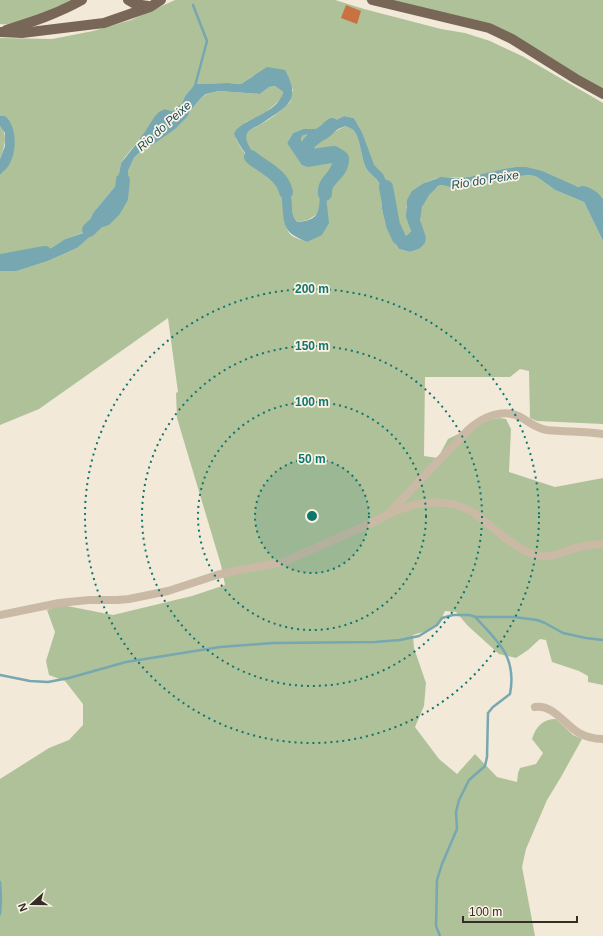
<svg xmlns="http://www.w3.org/2000/svg" width="603" height="936" font-family="Arial,sans-serif">
<style>
.green{fill:#afc199}
.water{fill:#77a7b0}
.lines{fill:none;stroke-linecap:round;stroke-linejoin:round}
.stream{stroke:#77a7b0;stroke-width:2.5}
.river{stroke:#77a7b0;stroke-width:14}
.building{fill:#c97140}
.minor{stroke:#cabaa5;stroke-width:8}
.major{stroke:#786657;stroke-width:10}
.ring{fill:none;stroke:#0f766e;stroke-width:2;stroke-dasharray:2 4}
.labels{text-anchor:middle;stroke-width:3.5;stroke-linejoin:round;paint-order:stroke}
.water-label{font-size:12px;font-style:italic;fill:#1b4d58;stroke:#faf3e5}
.centre{fill:#0f766e;stroke:#faf3e5;stroke-width:2}
.ring-label{font-size:12px;text-anchor:middle;font-weight:bold;fill:#0f766e;stroke:#faf3e5;stroke-width:3.5;stroke-linejoin:round;paint-order:stroke}
</style>
<rect width="100%" height="100%" fill="#f2e9d9"/>
<g class="green">
<path d="M0 0H74C60 10 17 26 0 24Z"/>
<path d="M175 0H335L364 9 441 29 465 33 490 41 524 57 603 103V213L598 203 592 196 578 187 516 167 469 177 437 178 424 183 406 206 411 231 407 235 403 238 400 236 391 218 389 203 370 157 362 132 354 118 344 116 318 129H303L293 133 287 143 292 149 332 163 321 192 319 210 317 214 308 220 297 222C291 215 293 212 291 204 290 196 283 184 280 176 269 175 264 166 257 157 252 152 243 141 247 133 249 129 254 128 258 126 269 120 281 111 290 102L293 89 253 76 241 84 228 83 195 84 185 96 179 110 172 111 165 109 125 157 121 163 117 184 93 213 82 233 65 239 45 252 36 255 0 260V175L14 150 13 130 5 116H0V38L52 39 93 31 131 20Z"/>
<path d="M365 0H603V93L513 38Z"/>
<path d="M275 86 283 92 281 99 263 115 246 122 236 139C243 153 254 166 267 177 270 180 276 183 279 186 287 200 279 220 290 234 294 238 302 240 307 242L326 200 330 182 340 167C334 161 327 155 320 150 313 145 308 149 301 140L302 136C309 133 319 137 328 134 334 133 340 128 346 126 349 128 352 128 354 131 360 138 361 156 365 166 369 175 377 177 380 185 383 193 381 201 382 209 384 223 392 237 399 249L410 252 419 249 426 237C424 232 420 224 420 219 420 206 429 188 442 185L469 187 492 179 530 175 537 177 555 190 584 202 603 241V424L537 421 530 418 529 371 520 369 510 377H425L424 456 438 458 448 439 487 420 500 418 506 419 511 429 509 472 555 487 603 478V685L588 682V676L579 671 552 662 546 640 540 639 528 650 516 658 499 654 468 626 456 612 445 611C437 630 430 630 413 635L414 648 426 683 424 706 415 727 439 759 457 774 475 754 497 777 517 782 518 773 520 768 536 764 543 753 532 739C536 727 542 719 556 719L573 735 582 739 561 777 547 800 526 849 522 867 535 936H0V779L49 748 69 740 83 725V704L65 681 49 675 46 661 55 632 47 610 62 605 113 615 192 596 225 585 221 565 177 418 176 393 178 392 168 318 39 409 0 425V271H17L48 261 77 248 123 196 128 190V171L134 158 166 126 187 115 200 99 207 94 219 91 260 94 269 87Z"/>
<path d="M0 126C9 135 4 148 0 159Z"/>
</g>
<g class="water">
<path d="M267 67 285 70C302 102 287 106 261 124 257 127 251 128 248 132 241 141 258 159 264 166 266 168 269 173 272 175 275 177 280 176 284 178 287 183 291 190 291 197 293 206 290 214 297 222 326 220 316 206 322 186 324 178 329 171 332 163L308 167 302 165 287 143 293 133 303 129H318L344 116 354 118 362 132 374 165 383 174 388 185 390 213 393 223 400 236 403 237 407 235 411 231 406 217 407 200 412 191 424 183 441 177 454 178 469 177 504 169 516 167H526L542 171 578 187 595 198 603 213V241L584 202 555 190 537 177 530 175 492 179 469 187H452L442 185 438 186 429 195 422 207 420 220 426 237 425 243 419 249 410 252 399 249C392 237 384 223 382 209 381 201 383 193 380 185 377 177 369 175 365 166 361 156 360 138 354 131 352 128 349 128 346 126 336 129 328 136 318 136 312 136 307 133 302 136L301 140C310 153 331 146 341 161L340 167 330 182 326 196 329 223 322 235 307 242C282 232 284 225 282 201 282 196 281 190 278 186 275 182 269 179 266 176 253 164 241 150 234 134 239 119 278 115 283 92L275 86 269 87 260 94 219 91 206 94 200 99 187 115 166 126 134 158 128 171V190L123 196 117 202 96 231 77 248 48 261 17 271H0V260L36 255 45 252 65 239 83 233 93 213 117 184 121 163 141 138 155 116 159 112 165 109 172 111 179 110 185 96 195 84 228 83 241 84Z"/>
<path d="M0 116H5C17 126 17 150 10 163 8 168 3 171 0 175V159L5 146V133L0 126Z"/>
</g>
<g class="lines">
<g class="stream">
<path d="M193 5 207 41 195 86"/>
<path d="M0 675 30 681 48 682 69 678 126 662 220 647 273 643 375 642 400 640 419 636 437 625 442 618 453 615H469L476 617H514L537 620 545 623 563 633 586 638 603 640"/>
<path d="M0 882 1 900 0 914"/>
<path d="M440 936 436 926 437 880 442 864 457 829 456 812 459 800 469 780 485 766 487 757 488 713 493 707 510 694C517 658 499 642 476 618"/>
</g>
<g class="river">
<path d="M147 140 170 124 182 112"/>
<path d="M251 157C264 168 282 174 286 192"/>
<path d="M386 187 393 225 399 238"/>
<path d="M583 193C596 197 599 205 603 217"/>
<path d="M325 194C323 178 343 175 342 158L334 153 311 156C300 145 316 137 324 132 327 130 329 127 332 125"/>
<path d="M89 230 98 221 105 219 114 210 121 198 123 180"/>
<path d="M0 261 45 253"/>
</g>
</g>
<path class="building" d="M346 5 361 11 357 24 341 18Z"/>
<g class="lines">
<g class="minor">
<path d="M390 512 468 430C482 417 504 407 522 418 531 423 536 428 547 430 566 432 585 431 603 434"/>
<path d="M0 615 59 603 89 600H117L129 599 168 591 217 575 239 570 284 562 376 521C405 503 444 494 474 513 484 520 493 529 503 536 514 544 527 554 540 556 553 558 564 551 576 548 585 546 594 544 603 544"/>
<path d="M535 707C553 704 565 725 579 733 586 737 595 739 603 739"/>
</g>
<g class="major">
<path d="M128 0 135 4 148 6"/>
<path d="M372 0 489 28 512 39 576 79 603 94"/>
<path d="M6 30C32 22 57 14 82 0"/>
<path d="M0 32 22 33 104 23 150 7 161 0"/>
</g>
</g>
<circle cx="312" cy="516" r="57" fill="#0f766e" fill-opacity=".12"/>
<g class="ring">
<circle cx="312" cy="516" r="57"/>
<circle cx="312" cy="516" r="114"/>
<circle cx="312" cy="516" r="170"/>
<circle cx="312" cy="516" r="227"/>
</g>
<g class="labels">
<g class="water-label">
<text transform="translate(164 126) rotate(-42)" y="4">Rio do Peixe</text>
<text transform="translate(485 180) rotate(-9)" y="4">Rio do Peixe</text>
</g>
</g>
<circle cx="312" cy="516" r="6" class="centre"/>
<g class="ring-label">
<text x="312" y="293">200 m</text>
<text x="312" y="350">150 m</text>
<text x="312" y="406">100 m</text>
<text x="312" y="463">50 m</text>
</g>
<g transform="translate(32 904) rotate(249)" stroke="#faf3e5" stroke-width="3" paint-order="stroke">
<path d="M0-3L7 15L0 10L-7 15Z" fill="#352d26"/>
<text y="-6" font-size="11" font-weight="bold" text-anchor="middle" fill="#352d26">N</text>
</g>
<path d="M463 916v6h114v-6" fill="none" stroke="#352d26" stroke-width="2"/>
<text x="469" y="916" font-size="12" fill="#352d26" stroke="#faf3e5" stroke-width="3" paint-order="stroke">100 m</text>
</svg>
